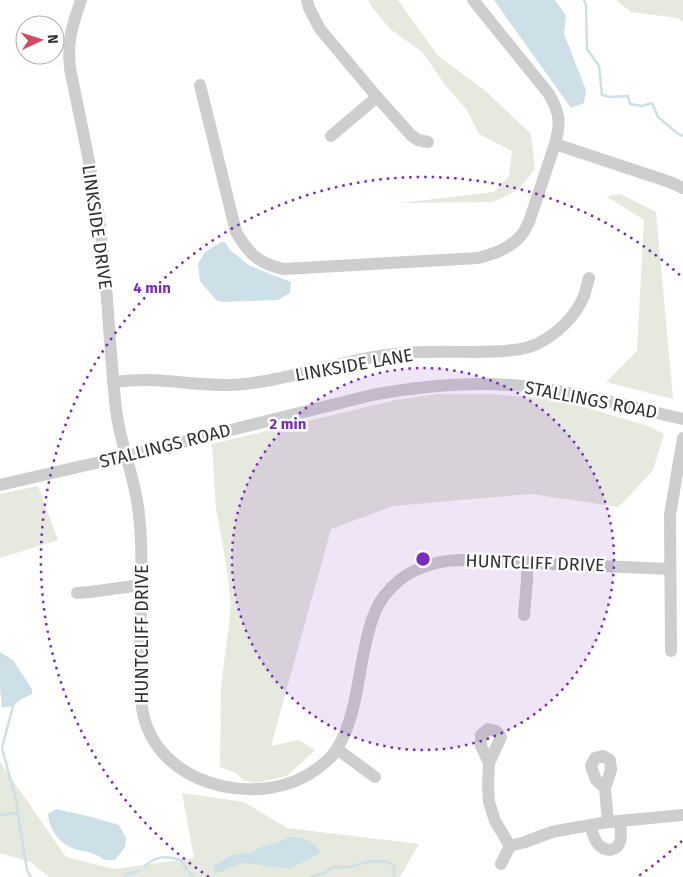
<svg xmlns="http://www.w3.org/2000/svg" width="683" height="877" font-family="'Fira Sans',sans-serif">
<style>
.green{fill:#e5e9de}
.water{fill:#cde0e8}
.lines{fill:none;stroke-linecap:round;stroke-linejoin:round}
.stream{stroke:#cde0e8;stroke-width:2.5}
.minor{stroke:#cecece;stroke-width:12}
.ring{fill:none;stroke:#7b2cbf;stroke-width:2.5;stroke-dasharray:2.5 5}
.labels{text-anchor:middle;stroke-width:5;stroke-linejoin:round;paint-order:stroke}
.street-label{font-size:18px;fill:#313131;stroke:#fff}
.centre{fill:#7b2cbf;stroke:#fff;stroke-width:2.5}
.ring-label{font-size:15px;text-anchor:middle;font-weight:bold;fill:#7b2cbf;stroke:#fff;stroke-width:5;stroke-linejoin:round;paint-order:stroke}
</style>
<rect width="100%" height="100%" fill="#fff"/>
<g class="green">
<path d="M368 0H398L438 56 482 88 531 134 535 169 518 190 493 202 400 203 494 192 509 176 512 151 479 134 467 110 446 86 422 52 390 29 372 7Z"/>
<path d="M616 0H683V22L678 18 631 12Z"/>
<path d="M620 194 656 212 673 399 606 382 637 351 644 220 606 196Z"/>
<path d="M437 394H489L558 399 648 426 664 434 653 470 619 507 531 494 393 506 331 529 271 746 299 740 315 750 287 776 256 783 243 780 238 774 220 767 221 686 231 608 227 569 216 508 212 444 396 400Z"/>
<path d="M38 486 58 540 0 558V494Z"/>
<path d="M0 762 66 857 114 869 194 858 182 793 244 802 287 828 419 844 400 877H49L30 862 0 853Z"/>
</g>
<g class="water">
<path d="M494 0H555L566 16 564 34 586 90 584 103 571 108Z"/>
<path d="M221 242H225L230 250 250 266 291 282 290 293 278 300 222 302 216 300 200 281 198 264 205 252Z"/>
<path d="M0 652 13 660 32 689V694L20 700 13 706 2 708 0 687Z"/>
<path d="M56 809 88 816 119 825 126 838 125 847 115 860C100 861 106 859 94 854 88 851 81 851 75 849 60 844 49 830 48 814Z"/>
<path d="M289 837C299 837 318 841 320 853L289 869 246 863 238 864 222 872 215 873 214 866 232 855 253 852 261 847 279 842Z"/>
</g>
<g class="lines">
<g class="stream">
<path d="M584 0 586 5 587 49 599 66 602 95 610 97 628 96 630 104 642 106 652 103 658 117 677 133 683 136"/>
<path d="M13 706 2 748 16 800 27 870 31 877"/>
<path d="M0 815 14 813 18 815"/>
<path d="M145 866C157 855 166 856 181 860L187 870 194 877"/>
<path d="M124 877C129 870 133 874 139 871"/>
<path d="M310 877 324 873 333 867H350L367 862 377 861 388 862 394 866V877"/>
</g>
<g class="minor">
<path d="M81 0C72 27 67 40 70 68 80 120 93 173 100 226 108 287 109 348 116 409 120 445 136 479 139 515 144 561 140 607 140 653 141 677 138 704 147 727 171 790 267 808 318 768 325 763 334 755 338 747 356 717 358 676 366 642 370 625 374 609 385 595 403 571 431 561 460 560L670 569"/>
<path d="M307 0 309 8 320 29 377 97 411 135 418 140 428 142"/>
<path d="M200 85 236 232C249 254 259 264 284 269L478 258C495 254 513 247 523 233 526 229 527 225 529 222L555 144C561 122 560 114 549 94L473 0"/>
<path d="M331 136 377 97"/>
<path d="M555 144 670 182 683 188"/>
<path d="M113 382C131 380 148 379 166 381 192 383 219 387 245 384 299 378 351 357 405 353 429 351 453 352 477 352 497 351 519 352 537 344 557 334 575 317 584 296 586 290 587 284 589 278"/>
<path d="M0 485 126 456 372 395C422 386 473 381 523 386 577 392 630 407 683 419"/>
<path d="M77 593 90 592 141 585"/>
<path d="M524 615 527 580V562"/>
<path d="M671 651 670 515 683 438"/>
<path d="M337 749 375 777"/>
<path d="M489 763 481 746V735L488 729 496 731 501 737 489 763 488 785 489 802 495 821 510 846"/>
<path d="M605 788 596 780 591 766 595 758 603 756 610 760 611 770 605 788 608 822"/>
<path d="M590 826C593 832 594 841 599 845 602 848 606 850 610 850 624 848 621 832 620 822"/>
<path d="M501 864 510 846 525 842 552 832 562 830 608 822 683 815"/>
</g>
</g>
<circle cx="423" cy="559" r="191" fill="#7b2cbf" fill-opacity=".12"/>
<g class="ring">
<circle cx="423" cy="559" r="191"/>
<path d="M682 841A383 383 0 0 1 637 877M209 877A383 383 0 1 1 682 277"/>
</g>
<g class="labels">
<g class="street-label">
<text transform="translate(97 227) rotate(82)" y="6">LINKSIDE DRIVE</text>
<text transform="translate(354 365) rotate(-10)" y="6">LINKSIDE LANE</text>
<text transform="translate(591 400) rotate(11)" y="6">STALLINGS ROAD</text>
<text transform="translate(165 446) rotate(-14)" y="6">STALLINGS ROAD</text>
<text transform="translate(535 563) rotate(2)" y="6">HUNTCLIFF DRIVE</text>
<text transform="translate(142 634) rotate(-90)" y="6">HUNTCLIFF DRIVE</text>
</g>
</g>
<circle cx="423" cy="559" r="8" class="centre"/>
<g class="ring-label">
<text x="152" y="293">4 min</text>
<text x="288" y="429">2 min</text>
</g>
<g transform="translate(40 40) rotate(86)"><circle r="24" fill="#ffffff" stroke="#adadad"/>
<path d="M0-4L9 19L0 12L-9 19Z" fill="#d34862"/>
<text y="-8" font-size="14" font-weight="bold" text-anchor="middle" fill="#313131">N</text>
</g>
</svg>
